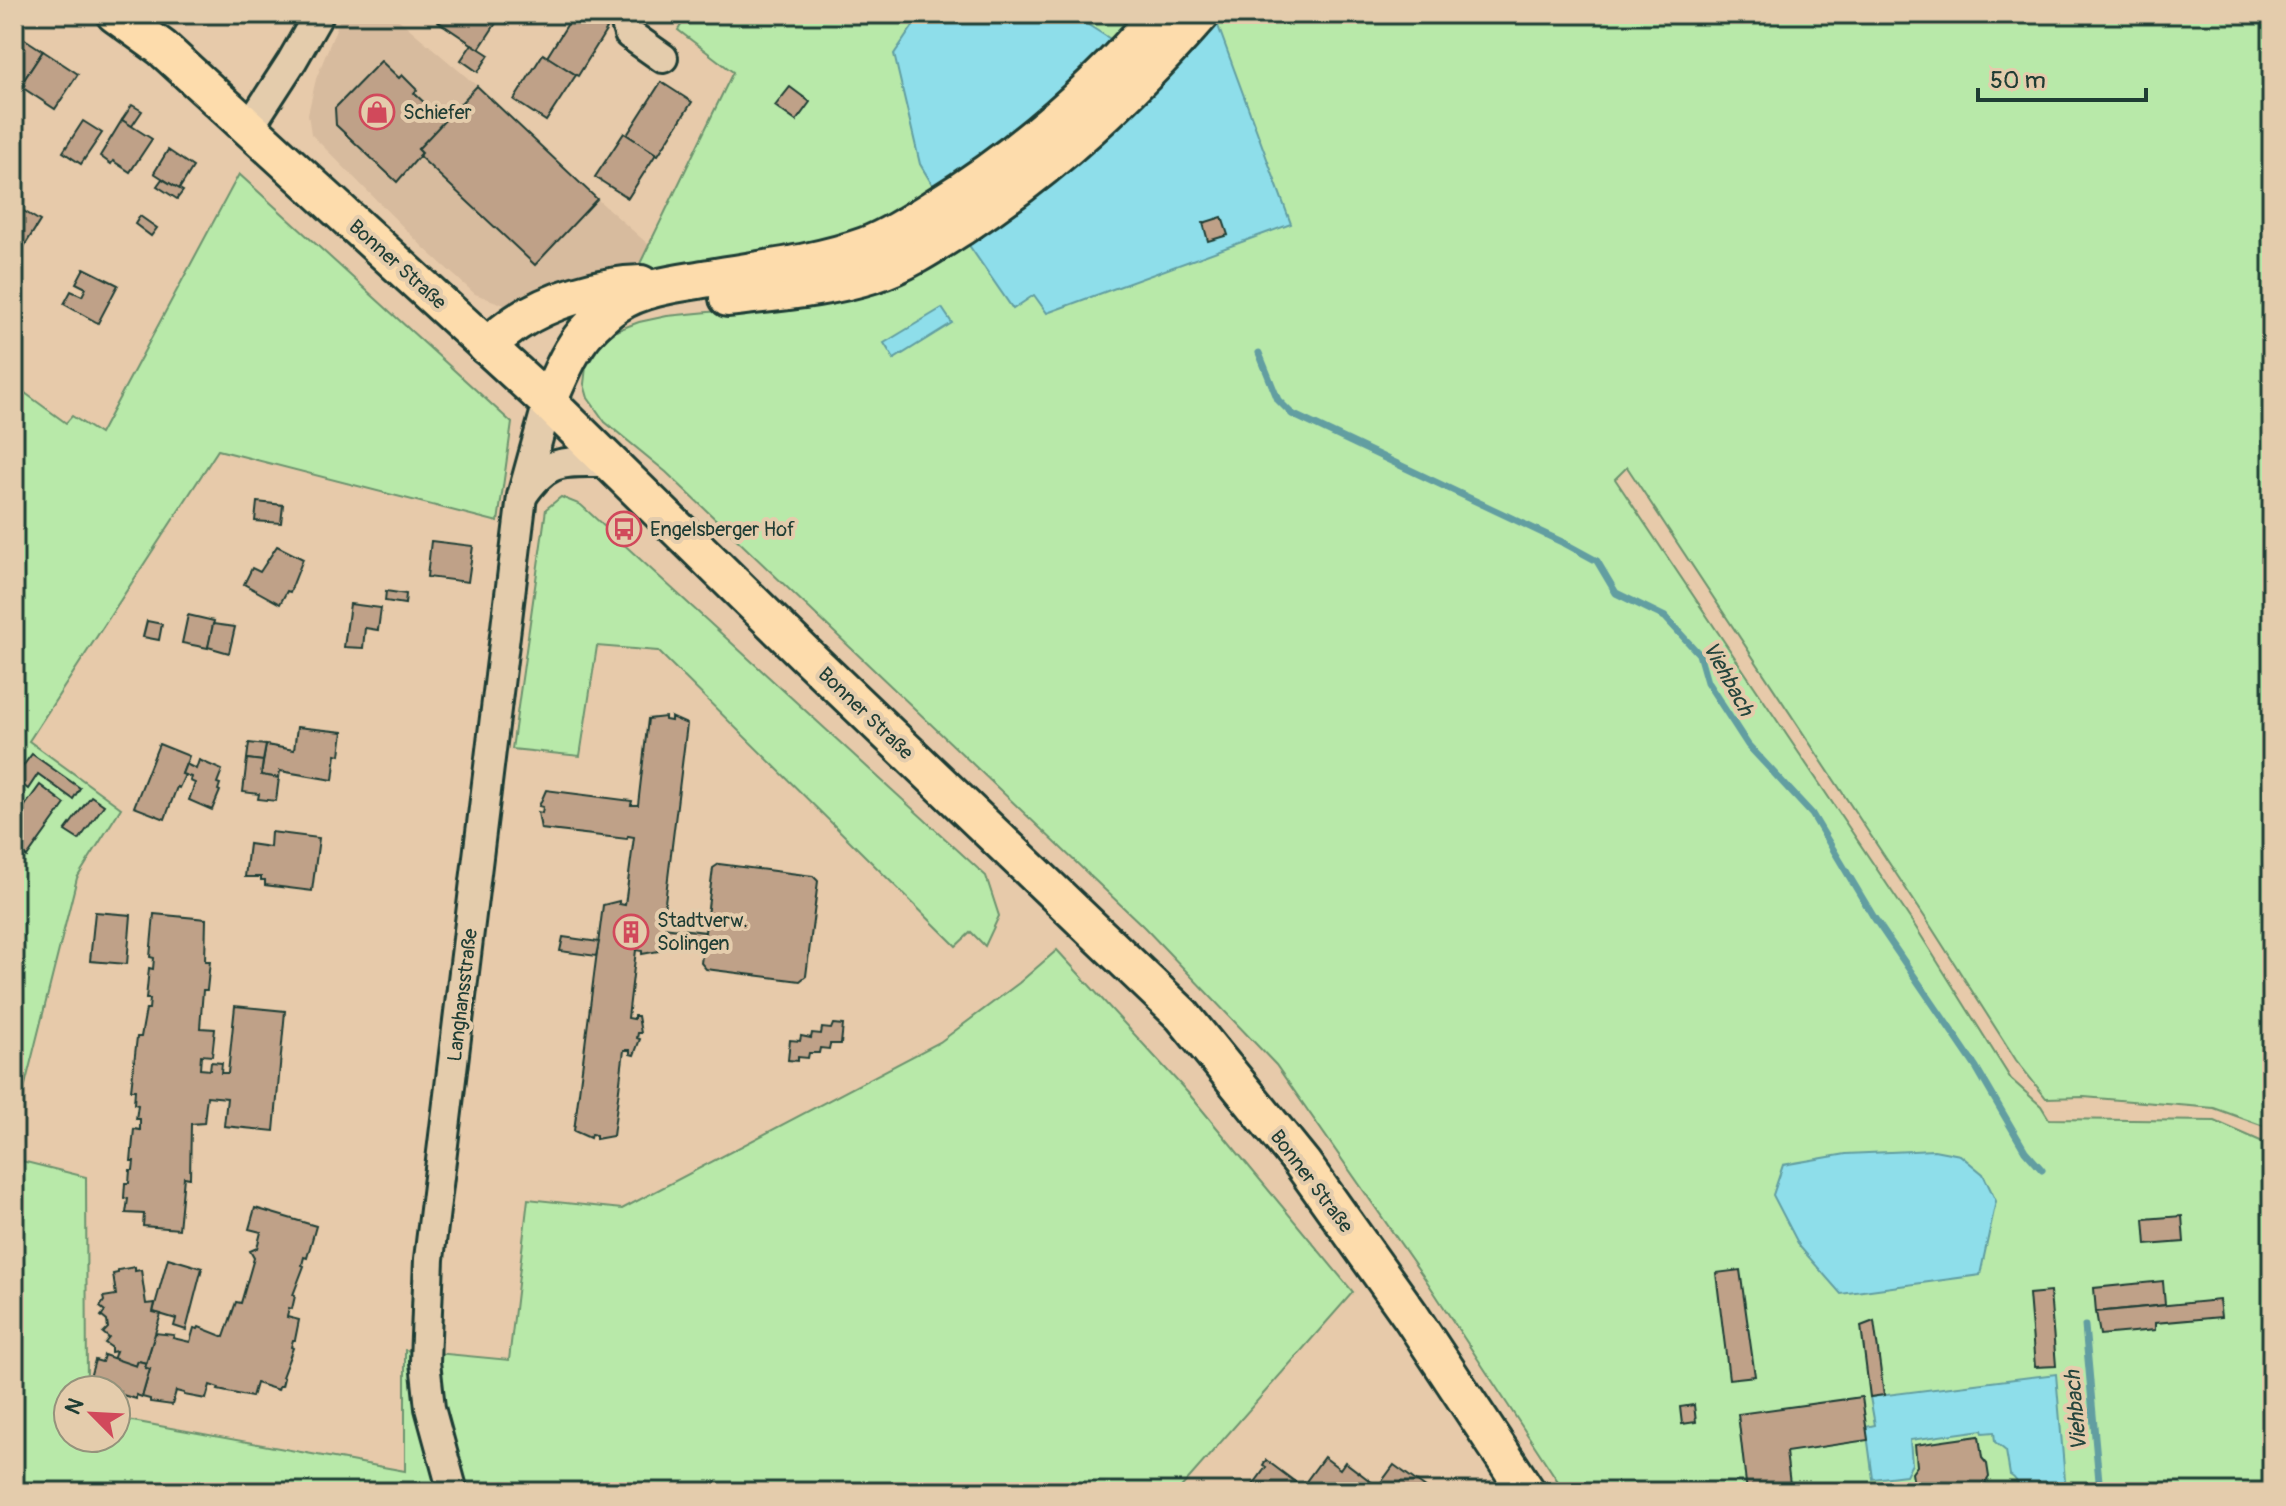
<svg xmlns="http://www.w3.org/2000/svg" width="2286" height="1506" font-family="Pangolin,sans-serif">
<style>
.built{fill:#d7bb9e}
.green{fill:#b8e9a9;stroke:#6c936e;stroke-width:2}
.water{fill:#8edeea;stroke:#629ea1;stroke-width:2}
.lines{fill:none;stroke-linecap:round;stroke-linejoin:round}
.stream{stroke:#629ea1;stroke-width:7}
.building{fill:#bfa188;stroke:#1f3d34;stroke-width:2}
.minor-casing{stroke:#1f3d34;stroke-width:34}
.major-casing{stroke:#1f3d34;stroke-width:42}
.minor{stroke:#e4ccac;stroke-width:28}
.major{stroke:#fddcac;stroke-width:36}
.labels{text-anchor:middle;stroke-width:8;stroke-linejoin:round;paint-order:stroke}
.poi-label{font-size:20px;fill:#1f3d34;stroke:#e4ccac;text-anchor:start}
.street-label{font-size:20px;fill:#1f3d34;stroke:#e4ccac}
.water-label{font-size:22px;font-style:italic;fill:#25453d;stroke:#e4ccac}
</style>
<rect width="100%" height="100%" fill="#e7caaa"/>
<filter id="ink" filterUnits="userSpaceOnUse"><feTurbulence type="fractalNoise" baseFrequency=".0125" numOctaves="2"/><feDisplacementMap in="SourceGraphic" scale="16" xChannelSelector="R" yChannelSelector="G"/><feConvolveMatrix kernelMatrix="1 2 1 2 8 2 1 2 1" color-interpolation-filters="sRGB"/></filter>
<g filter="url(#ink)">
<path class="built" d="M342 14H392L476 85 597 199 649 245 635 274 518 310 475 294 424 248 311 134 308 114 316 79Z"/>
<g class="green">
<path d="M688 14H1137C1104 49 1066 80 1029 111 977 155 915 212 850 234 781 257 706 263 635 274L733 72 678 30Z"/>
<path d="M1223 14H2272V1129L2214 1108 2084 1097 2046 1098 2016 1060 1926 919 1627 467 1615 479 1915 926 2011 1079 2041 1106 2049 1119 2215 1121 2272 1146V1492H1565L1428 1283 1276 1065 1144 927 666 472 605 422 588 398 584 384 586 367 603 341 618 330 639 322 667 316 782 305 1217 23Z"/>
<path d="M239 174 512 423 498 522 218 450 29 741 121 808 77 878 14 1129V385L66 423 72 416 100 434Z"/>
<path d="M561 497 581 505 986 876 999 916 985 946 971 932 956 946 658 651 597 646 580 756 512 749 546 509Z"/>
<path d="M1057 950 1189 1094 1353 1292 1177 1492H14V1159L86 1177 87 1390H68V1438H116V1418L405 1471V1350L509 1360 528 1199 622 1209 940 1042 1019 983Z"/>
</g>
<g class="water">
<path d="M921 14H1071L1112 40 1134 14H1207L1217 23 1291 224 1047 313 1034 295 1013 309 966 241 920 164 894 54Z"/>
<path d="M942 308 952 323 894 359 884 343Z"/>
<path d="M1934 1150 1960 1155 1983 1174 1996 1201 1980 1275 1841 1294 1800 1247 1773 1195 1783 1165 1846 1154Z"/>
<path d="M2056 1374 2066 1492H2017C2019 1484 2017 1479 2010 1475L2006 1451 1995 1442 1994 1432 1983 1433 1982 1430 1910 1440 1912 1464 1906 1475 1873 1479 1866 1427 1875 1425 1870 1397Z"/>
</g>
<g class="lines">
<g class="stream">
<path d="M1259 353 1278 400 1292 414 1564 543 1597 561 1616 593 1665 617 1699 654 1707 682 1748 745 1812 814 1873 916 1976 1067 2025 1151 2042 1170"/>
<path d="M2085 1326 2100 1492"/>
</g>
</g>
<g class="building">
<path d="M427 14H502L479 49Z"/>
<path d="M574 14H583L607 29 578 76 547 57Z"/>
<path d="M14 32 43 51 20 86 14 82Z"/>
<path d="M472 44 489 55 478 72 461 60Z"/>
<path d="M43 51 78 74 55 109 20 86Z"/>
<path d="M543 54 576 75 546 121 514 100Z"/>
<path d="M381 61 399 78 402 75 417 90 414 93 445 122 418 149 422 153 397 182 336 125 335 108Z"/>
<path d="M661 82 692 102 658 155 627 135Z"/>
<path d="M477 86 597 199 535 265 419 156 422 153 418 149Z"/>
<path d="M790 87 810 102 796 121 775 106Z"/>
<path d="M132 105 142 111 132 126 122 120Z"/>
<path d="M122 120 152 139 130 172 113 161 111 164 100 156Z"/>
<path d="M83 121 102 133 81 164 63 152Z"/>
<path d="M624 133 656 154 628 198 595 177Z"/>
<path d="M168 150 193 167 179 189 154 173Z"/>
<path d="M162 179 183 191 177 199 157 186Z"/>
<path d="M22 210 40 221 20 253 14 249V222Z"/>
<path d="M140 216 157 228 151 236 135 224Z"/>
<path d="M1222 217 1228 235 1208 241 1203 223Z"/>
<path d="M84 268 118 285 98 323 64 304 71 291 82 296 86 288 76 283Z"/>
<path d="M257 502 283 505 281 523 255 521Z"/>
<path d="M431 541 473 546 468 582 427 577Z"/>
<path d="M277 546 303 559 290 592 287 591 280 604 244 584 252 568 260 572Z"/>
<path d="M386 591 406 594 405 604 385 601Z"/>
<path d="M350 604 381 608 378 630 365 628 363 648 344 647Z"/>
<path d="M188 615 214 621 208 648 182 643Z"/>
<path d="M147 621 162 624 159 640 143 637Z"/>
<path d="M213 624 235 627 229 653 208 647Z"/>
<path d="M665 717V720L671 721V717L687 724 659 951 642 954V951L636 950 628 1018 634 1019V1016H638L641 1033H638L637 1038 640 1039 634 1055 630 1054V1050H624L613 1136 596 1139V1135L591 1134 590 1138 574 1131 603 905 619 901V904L625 905 634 837 628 836 627 839 541 829 538 812 542 813 543 807 539 806 546 790 632 801 631 805H638L648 719Z"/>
<path d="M297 727 343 732 340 755 336 754 333 780 280 771 279 778 261 775 266 745 294 750Z"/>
<path d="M249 743 266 745 263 761 247 759Z"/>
<path d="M159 744 189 756 182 774 185 775 179 788 177 787 165 819 134 807Z"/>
<path d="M32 754 80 788 73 799 38 774 28 789 14 778Z"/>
<path d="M247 759 263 761 261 775 279 778 276 801 258 799 259 794 243 792Z"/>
<path d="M199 760 222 770 217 783 220 784 218 790 220 791 212 810 189 800 195 783 190 781 191 777 182 774 186 764 196 769Z"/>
<path d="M40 785 65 804 27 857 14 847V821Z"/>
<path d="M91 796 104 805 79 840 65 831Z"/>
<path d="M271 832 319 838 312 891 265 885V880H261V877H245L249 844 270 847Z"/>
<path d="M719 864 813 876 818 881 806 976 800 981 706 969 701 963 713 868Z"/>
<path d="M95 912 131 915 127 964 90 961Z"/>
<path d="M154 914 206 919 205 961H210L207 990H203L200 1028 215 1029 212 1056 201 1055 200 1069 210 1070 211 1062 222 1063 221 1073H228L235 1006 285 1011 274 1131 224 1126 227 1098 207 1096 204 1123 191 1124 190 1178 184 1177 179 1229 143 1226 144 1214 126 1213 128 1199 124 1198 125 1183H129L130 1170H133L134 1161H131L134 1129 140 1130V1119H136L138 1105 134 1104 135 1090H131L137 1037H141L146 1009H149L150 999H146L149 968 153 969 154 958 150 957Z"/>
<path d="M663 927 705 932 704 943 661 938Z"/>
<path d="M563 937 599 942 596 956 560 951Z"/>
<path d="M833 1024 843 1025 841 1044H830L829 1049 820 1048 819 1053H809L808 1058 798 1057V1061L788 1060 790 1040 800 1041 801 1036 811 1038 812 1033 821 1034 822 1028 831 1029Z"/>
<path d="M255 1208 316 1226 307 1258 304 1257 302 1265 304 1266 293 1295 295 1296 292 1309 289 1308 287 1317 299 1320 295 1340H293L291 1347 293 1348 282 1377 284 1378 282 1386H279L278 1390 256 1383 252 1397 218 1390 219 1388 210 1385 206 1399 184 1395V1393L176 1391 172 1405 150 1402V1399L142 1397 150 1369 145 1368 155 1333 174 1335 173 1338 190 1342 194 1328 198 1329 199 1327 224 1337 236 1302 241 1303 254 1258 250 1251 257 1248 261 1232 249 1229Z"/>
<path d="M2182 1216 2184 1242 2146 1245 2144 1219Z"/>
<path d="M168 1258 202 1268 186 1330 174 1326 176 1319 153 1312Z"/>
<path d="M135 1267V1271L141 1270 146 1304 155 1303 153 1312 161 1314 146 1363 138 1361 136 1366 113 1360 116 1351 111 1352V1347L105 1343 109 1338 103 1333 108 1328 107 1321 101 1316 105 1311 100 1307 104 1301 103 1297 116 1295 113 1274 118 1273V1270Z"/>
<path d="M1740 1270 1755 1376 1729 1379 1716 1273Z"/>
<path d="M2163 1281 2165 1305 2096 1312 2094 1288Z"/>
<path d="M2050 1292 2056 1366 2035 1367 2029 1294Z"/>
<path d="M2219 1300 2221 1317 2155 1323V1330L2100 1335 2096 1312Z"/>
<path d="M1874 1321 1884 1395 1870 1397 1861 1326Z"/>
<path d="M104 1355 136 1366 138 1361 146 1363 145 1368 150 1369 142 1397 136 1395V1399L119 1394 120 1391 94 1386 95 1383 89 1381 95 1360 102 1362Z"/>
<path d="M1862 1397 1868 1440 1786 1452 1791 1492H1747L1738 1414Z"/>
<path d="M1694 1405 1696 1422 1682 1424 1680 1407Z"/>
<path d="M1979 1436 1982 1458 1987 1464 1989 1477 1984 1485 1985 1492H1920L1914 1486 1912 1473 1917 1466 1915 1445Z"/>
<path d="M1324 1457 1340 1469 1345 1462 1378 1487 1374 1492H1330L1325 1489 1323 1492H1310L1302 1487Z"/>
<path d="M1266 1460 1302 1487 1310 1492H1248L1266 1467 1263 1465Z"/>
<path d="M1394 1465 1430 1491 1429 1492H1374Z"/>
</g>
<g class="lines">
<g class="minor-casing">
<g id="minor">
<path d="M623 14 629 34 663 58"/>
<path d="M248 129 292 61 319 14"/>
<path d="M523 495C550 456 565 463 608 462"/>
<path d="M453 1492 430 1408 425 1362 429 1259 522 496 548 402"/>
</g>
</g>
<g class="major-casing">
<g id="major">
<path d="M115 14 162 48 548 402 805 654 1182 1015 1302 1163 1410 1315 1527 1492"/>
<path d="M728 298C777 292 826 289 873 274 905 264 936 243 964 225 1056 165 1129 95 1201 14"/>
<path d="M486 346C496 338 506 330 516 323 550 300 601 285 641 284"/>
<path d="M548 402C559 378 568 353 585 333 594 323 605 312 617 304 642 287 680 283 710 278 761 269 815 264 865 246 889 237 912 222 934 208 1018 156 1095 90 1159 14"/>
</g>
</g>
<use href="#minor" class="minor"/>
<use href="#major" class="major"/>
</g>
</g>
<defs>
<g id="shop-ring" transform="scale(1.8)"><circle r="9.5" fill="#e4ccac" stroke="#d1495b" stroke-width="1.5"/><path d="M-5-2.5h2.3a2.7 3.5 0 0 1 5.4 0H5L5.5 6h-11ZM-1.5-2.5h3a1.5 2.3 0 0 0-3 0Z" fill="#d1495b"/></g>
<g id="bus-ring" transform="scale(1.8)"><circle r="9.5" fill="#e4ccac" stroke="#d1495b" stroke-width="1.5"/><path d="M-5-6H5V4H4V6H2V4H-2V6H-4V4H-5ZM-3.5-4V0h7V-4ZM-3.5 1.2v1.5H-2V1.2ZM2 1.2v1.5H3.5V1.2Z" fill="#d1495b"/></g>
<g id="building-ring" transform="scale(1.8)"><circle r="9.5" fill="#e4ccac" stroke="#d1495b" stroke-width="1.5"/><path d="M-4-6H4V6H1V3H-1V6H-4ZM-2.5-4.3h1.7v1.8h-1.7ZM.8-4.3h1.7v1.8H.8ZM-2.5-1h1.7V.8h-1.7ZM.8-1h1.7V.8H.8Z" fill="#d1495b"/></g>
</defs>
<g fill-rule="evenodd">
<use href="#shop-ring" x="377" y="112"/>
<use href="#bus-ring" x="624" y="529"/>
<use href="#building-ring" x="631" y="932"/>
</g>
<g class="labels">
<g class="poi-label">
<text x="403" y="119">Schiefer</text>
<text x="650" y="536">Engelsberger Hof</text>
<text x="657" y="927">Stadtverw.<tspan x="657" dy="23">Solingen</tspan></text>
</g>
<g class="street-label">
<text transform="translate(398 264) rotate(42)" y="7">Bonner Straße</text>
<text transform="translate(866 713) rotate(44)" y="7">Bonner Straße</text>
<text transform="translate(462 995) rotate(-83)" y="7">Langhansstraße</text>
<text transform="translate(1312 1181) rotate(53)" y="7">Bonner Straße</text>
</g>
<g class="water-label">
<text transform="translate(1729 678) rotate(61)" y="8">Viehbach</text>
<text transform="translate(2075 1411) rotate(-95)" y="8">Viehbach</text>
</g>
</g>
<rect width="2286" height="1506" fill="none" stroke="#e4ccac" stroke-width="48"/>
<rect x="24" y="24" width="2238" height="1458" fill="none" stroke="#1f3d34" stroke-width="3" filter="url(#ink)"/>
<g transform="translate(92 1414) rotate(294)"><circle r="38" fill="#e4ccac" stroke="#95937c" stroke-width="2"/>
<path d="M0-6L14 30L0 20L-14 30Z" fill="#d1495b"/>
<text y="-12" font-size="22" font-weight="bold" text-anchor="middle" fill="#1f3d34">N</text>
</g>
<path d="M1978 88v12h168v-12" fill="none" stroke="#1f3d34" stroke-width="4"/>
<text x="1990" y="88" font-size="24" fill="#1f3d34" stroke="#e4ccac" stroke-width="6" paint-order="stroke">50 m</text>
</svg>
